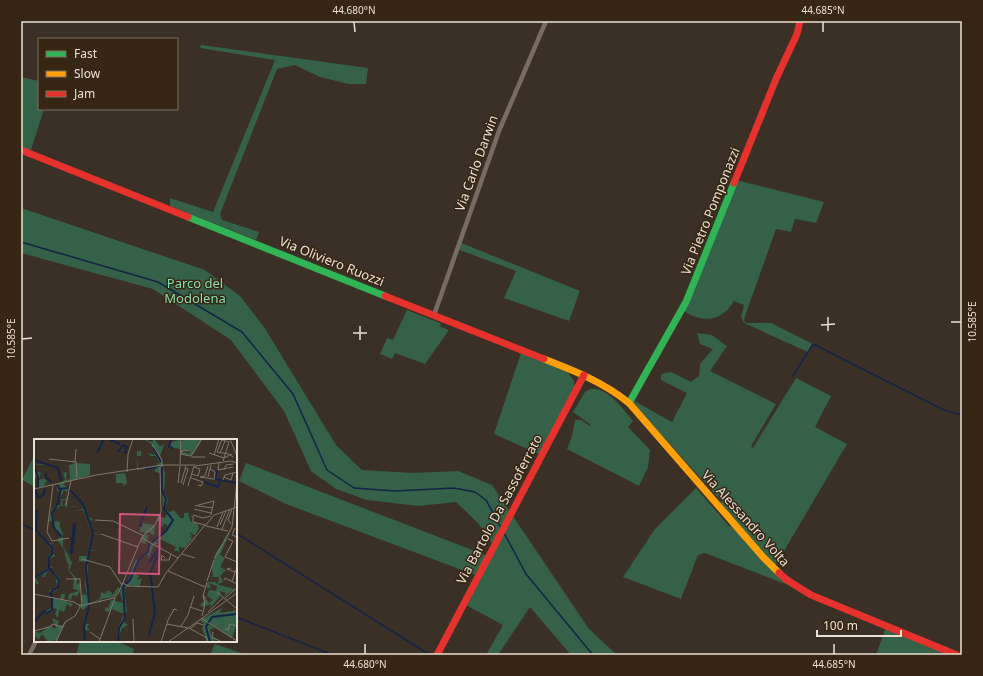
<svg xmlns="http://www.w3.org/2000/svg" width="983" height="676" font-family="'Noto Sans',sans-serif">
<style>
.green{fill:#346148}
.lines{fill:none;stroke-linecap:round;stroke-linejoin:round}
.stream{stroke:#142348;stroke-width:1.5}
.street{stroke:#786c60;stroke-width:4.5}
.fast{stroke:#30b455;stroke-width:7}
.slow{stroke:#ff9f0a;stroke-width:7}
.jam{stroke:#e5322d;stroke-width:7}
.ticks{fill:none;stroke:#ebe0d4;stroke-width:1.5}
.labels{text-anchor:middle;stroke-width:3;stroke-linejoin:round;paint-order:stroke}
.street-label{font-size:13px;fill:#ebe0d4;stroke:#372613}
.park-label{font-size:13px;fill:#87dfb0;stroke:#372613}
.inset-river{fill:none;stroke:#142348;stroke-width:2}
.inset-road{fill:none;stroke:#81766b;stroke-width:1}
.view{fill:#ce547f;fill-opacity:0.15;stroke:#ce547f;stroke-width:2}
.inset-edge{fill:none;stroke:#ebe0d4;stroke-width:2}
.neatline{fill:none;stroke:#ebe0d4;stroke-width:1.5}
.ticks-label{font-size:10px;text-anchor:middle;fill:#ebe0d4}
</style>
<rect width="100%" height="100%" fill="#3a3025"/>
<g class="green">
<path d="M201 45 368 68 366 84H349L320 77 295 65 277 69 220 214 222 220 259 232 256 240 170 206V198L213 212 275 60 200 48Z"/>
<path d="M21 77 39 81V109H44L30 153 21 150Z"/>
<path d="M736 180 824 202 816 223 795 219 791 232 776 229 744 319 745 323H771L813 344 808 352 744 323 741 317 744 305 734 301C721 323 702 323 682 310Z"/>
<path d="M21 208 205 270 240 296 264 327 336 445 362 470 413 473 458 471 492 485 589 629 617 655H571L530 607 498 655H486L503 625 464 604 478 576 286 504 239 481 246 463 488 556 494 546 478 523 456 502 419 506 367 500 336 489 311 471 284 411 231 340 153 289 21 253Z"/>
<path d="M459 242 580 291 569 321 504 298 516 271 457 249Z"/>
<path d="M407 310 440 323 441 327 449 330 425 364 395 353 392 359 380 354 387 338 393 340Z"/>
<path d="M697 333 712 335 727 346 710 371 776 404 751 446 753 448 796 378 831 396 815 427 847 444 774 568 801 590 705 553 698 555 681 599 623 577 655 529 696 488 729 526 736 525 719 506 721 501 667 441 629 403 631 399 672 422 687 393 661 380V374L671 372 691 382 699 376 700 364 713 349 700 344Z"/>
<path d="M522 350 564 367 574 381V393L541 455 494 434Z"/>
<path d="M590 389C607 386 623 409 633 421L628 427 650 450 648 467 639 486 567 449 572 436 575 420H581L590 426 591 425 573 412 585 392Z"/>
<path d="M35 454V487L22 480Z"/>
<path d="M886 627 957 655H876Z"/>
<path d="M80 641H116L134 649 133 655H76Z"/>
<path d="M215 644 247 655H210Z"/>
</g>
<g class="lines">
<g class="stream">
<path d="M21 242 158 282 242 332 293 394 327 470 354 488 395 491 454 488 475 492 486 500 501 528"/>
<path d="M793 376 813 344 944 410 962 415"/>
<path d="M21 524 35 530"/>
<path d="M236 533 430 655"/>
<path d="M504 533 526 574 593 655"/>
<path d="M236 617 333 655"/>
</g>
<g class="street">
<path d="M434 315 499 131 546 21"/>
<path d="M29 655 36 641"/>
</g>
<g class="fast">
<path d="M188 217 385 296"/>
<path d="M629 403 686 302 734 183"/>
</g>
<path class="slow" d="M544 359C575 371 603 382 629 403L763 557 779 573"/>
<g class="jam">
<path d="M21 150 188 217"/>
<path d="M734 183 776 79 797 34 800 21"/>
<path d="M385 296 544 359"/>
<path d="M779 573 787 580 811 595 957 655"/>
<path d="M437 655 584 375"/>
</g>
</g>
<path class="ticks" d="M354 22 355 32M823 22V32M828 317V331M951 322H961M821 325 835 324M360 326V340M353 333H367M22 339 32 338M365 644V654M834 644V654"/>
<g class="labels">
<g class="street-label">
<text transform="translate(476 163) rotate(-70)" y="5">Via Carlo Darwin</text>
<text transform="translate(710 211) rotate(-68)" y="5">Via Pietro Pomponazzi</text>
<text transform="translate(332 261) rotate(22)" y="5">Via Oliviero Ruozzi</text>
<text transform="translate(499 509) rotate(-62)" y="5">Via Bartolo Da Sassoferrato</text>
<text transform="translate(746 518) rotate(48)" y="5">Via Alessandro Volta</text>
</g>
<g class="park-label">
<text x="195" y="288">Parco del<tspan x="195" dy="15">Modolena</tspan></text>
</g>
</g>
<g transform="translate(34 439)">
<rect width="203" height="203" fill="#3a3025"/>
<path d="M110 0 118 3 120 0 126 7 145 1 147 3 150 0H168L158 17 148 15V12L155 15 156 12 135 8 136 4 130 6 126 17 131 34 130 52 134 61 131 70 135 73 140 71 146 79H150V74H155L154 78 157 77 159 78H155L157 83 163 84 165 89 161 96 155 93 160 100 155 96 158 100 151 109 145 108V113L140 111 142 108 126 100 122 103 128 107 123 105 120 106 114 120V115L105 121 100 134 105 137 103 141 108 139 105 149 99 146 90 149 93 172 90 183 94 186 88 189 83 203 84 189 90 175 78 170 79 168 75 173 71 172V168L74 169 77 161 89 164 86 153 94 141 101 122 113 113 114 105 128 96 134 87 129 84 130 88 126 86 127 83 123 81 125 77 131 79 133 74 129 70 128 31 126 30V34L121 33V30L127 27 103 31V12H107V17H103L104 30 124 26 122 24 126 25 122 17H116L114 14 122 16 117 5ZM42 24 56 25V36L29 44 48 64 53 81H56L55 78 59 80 55 82 59 94 69 96 59 95 56 111 62 112H56L54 118V135L52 145 55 164 66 160 67 153 71 155 72 150V155L74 151 78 154 77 158 84 148 86 150 80 158 67 160 65 166V161L56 165 51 184 56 186 53 187 56 192 51 191V203L50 183 54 166 49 171 44 166 47 164 49 167 47 156 52 155 54 164 51 146 53 123 45 122V117H53L58 94 49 71 40 72 49 70 48 64 41 57 40 67H45L35 68 40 67 41 57 34 50 33 53 30 51 24 64 22 66H27V60H32L33 55V69L30 66 32 61H28L29 67H25L24 73V67L19 73 20 82 26 83 27 74 26 86H25L29 95V107L38 124 35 131 43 140V146L46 143V152L43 157 38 156 37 161 34 160 35 155 45 152 33 147 39 149 40 139 34 131 35 125 33 123 30 110 23 101 28 97 20 89 19 83 15 82 18 70 24 63 26 52H23V46L31 41 29 34 33 33 32 41 36 40 35 26ZM8 25 13 26H1V32L7 34 4 42 9 39 13 41 10 47 3 49V36L0 43V26ZM91 34 93 44 89 47V44H82V35ZM109 84 121 86 120 97 115 93 110 97 115 96 111 105 106 103 111 94 105 92ZM2 89 15 105 17 104 20 105H16L18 109 19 114 27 125 21 117 15 120 16 128 19 127 17 130 22 135 26 143 23 151 18 154V158L26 160 27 155H31L30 161 39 165 37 168 33 165 30 173 25 171 24 179 21 175 23 170 20 169 17 173 9 174 19 168 17 159 12 158H17L15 151H21L23 147 21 136 16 129 10 138H8L10 135 1 139 5 144 3 146 0 140V138L15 129 14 119 18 112ZM197 91 186 116 191 119 186 128 192 131 186 137 189 143 184 145 185 138H179L178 128 182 114ZM174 143H181L185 146 201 150 189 158 192 154 186 152 187 156 176 169 177 165 169 168 166 166 172 160 175 164 179 161 173 157 175 151 182 152 183 147 175 144 177 150 172 148ZM188 169 186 174 203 171V184L198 199 184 189 171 183 181 189 176 190 177 196 183 201 173 203 168 190 170 185 166 181ZM18 179 25 182 23 187 31 186 26 192 23 201 14 203 8 195 4 201 2 197 0 199V192L6 194 19 185 18 189H22Z" fill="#346148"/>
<path class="inset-river" d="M75 0 86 5M137 0 135 8 139 9M119 8 127 23M84 13 89 6 93 8 91 13 93 14M63 14 70 0M0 21 24 29 27 42M0 26 4 38V49M111 30 123 28M183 31 181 40 202 44M12 34V39L18 43M170 43 184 48 186 43M24 46 25 50 34 49M27 49 24 64 18 74 20 89 28 98M1 50 4 59 10 55 11 49M35 50 49 65 59 94 52 128 55 164M40 85H41L38 114H37ZM108 87 106 86 113 68M115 124 125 109M16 129 25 142 24 148 17 153V158M0 139 15 130V119L18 115V109L2 91 3 71M0 183 10 172 13 174 18 171V159M115 197 121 173 116 134 126 111M51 203 50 188 55 166M84 203 85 189 91 179 89 148 96 141 105 120 114 113 115 106 132 92 139 81 130 70 132 60 128 51V28M176 203 172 188 178 178 203 175"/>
<path class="inset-road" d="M188 0 183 13 195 15 199 18M196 0 203 17M188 1 195 3 189 22M118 5 128 21V27M155 12 148 11 147 15 156 17M175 14 190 19 198 15M186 14 191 2M180 16 185 0M157 17 168 0M157 18H171M15 20 42 23 43 39M41 23 42 10M185 24 184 31 199 28M146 25 147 0M161 27 197 22 203 24M174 27 171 37 166 38 179 40M176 30 181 33 180 41M190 31 192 26 199 25M93 33 94 15 99 0M158 35 164 37 166 30 160 28M174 38 177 26M190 38 197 41 199 34 203 33M157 39 169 43 167 47 164 46M189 41 191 36 199 34M144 44 146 27M147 44 152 27M19 46 13 93 18 102 35 99M149 46 154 30 151 29M154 47 160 27M0 50 62 36 129 26H161M32 67 37 41M161 67 180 62 177 76M164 67 179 69M160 70 177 74M159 76 169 79 177 77M159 77V83L171 86M61 81 79 82 110 97M197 85 194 81 198 70M186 86 192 72M171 87 180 76 203 68M172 87 194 92M183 88 189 73M201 89 198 96 203 98M188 90 196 70M67 95 104 108M108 99 144 119M194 100 199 102 191 118 203 123M148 115 161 119M131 119 128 116 127 121H135L137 115M48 120 76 128 88 146M180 120 198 88 203 43M197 129 193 130 201 133M134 132 171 148M32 140H46L48 167M190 141 191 139 203 145M173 142 180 121M198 142 203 128M89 144 94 147 124 148 132 134 171 86M183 153 203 170M0 155 40 163 46 167M169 157 173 143M191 159 203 149M46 167 80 159 85 153 108 98 121 86 127 73 126 28M156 168 168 172M174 173 190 158M168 177 170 169 171 158 169 157 170 161M167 179 203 202M99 180 100 203M133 185 154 189M147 187 154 176 160 157M155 189 173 199V203M153 190 203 154M156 190 163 184 170 186M191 190 194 191 196 185 203 187M0 192 15 188 19 185 28 188M56 193 66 200M179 193 178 198 188 203M22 203 31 183 41 177 46 168M65 203 81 159M127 203 134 181 140 170 143 171M134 203 154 189"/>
<path class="view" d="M86 75 126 76 125 135 85 134Z"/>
<rect width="203" height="203" class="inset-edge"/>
</g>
<rect width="983" height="676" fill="none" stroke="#372613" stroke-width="44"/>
<rect x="38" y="38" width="140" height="72" fill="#372613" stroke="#7f7060"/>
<rect x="46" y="51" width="20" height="6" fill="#30b455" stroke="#7f7060"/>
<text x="74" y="58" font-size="12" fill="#ebe0d4">Fast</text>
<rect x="46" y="71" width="20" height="6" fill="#ff9f0a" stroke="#7f7060"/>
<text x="74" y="78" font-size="12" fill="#ebe0d4">Slow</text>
<rect x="46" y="91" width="20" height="6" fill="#e5322d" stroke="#7f7060"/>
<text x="74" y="98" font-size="12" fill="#ebe0d4">Jam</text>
<path d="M817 630v6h84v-6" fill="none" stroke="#ebe0d4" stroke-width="2"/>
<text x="823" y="630" font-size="12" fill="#ebe0d4" stroke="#372613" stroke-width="3" paint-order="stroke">100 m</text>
<rect x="22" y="22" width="939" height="632" class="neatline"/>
<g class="ticks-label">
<text x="354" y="14">44.680°N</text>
<text x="823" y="14">44.685°N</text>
<text transform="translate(972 322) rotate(-90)" y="4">10.585°E</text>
<text transform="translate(11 339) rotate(-90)" y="4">10.585°E</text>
<text x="365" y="668">44.680°N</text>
<text x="834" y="668">44.685°N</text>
</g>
</svg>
